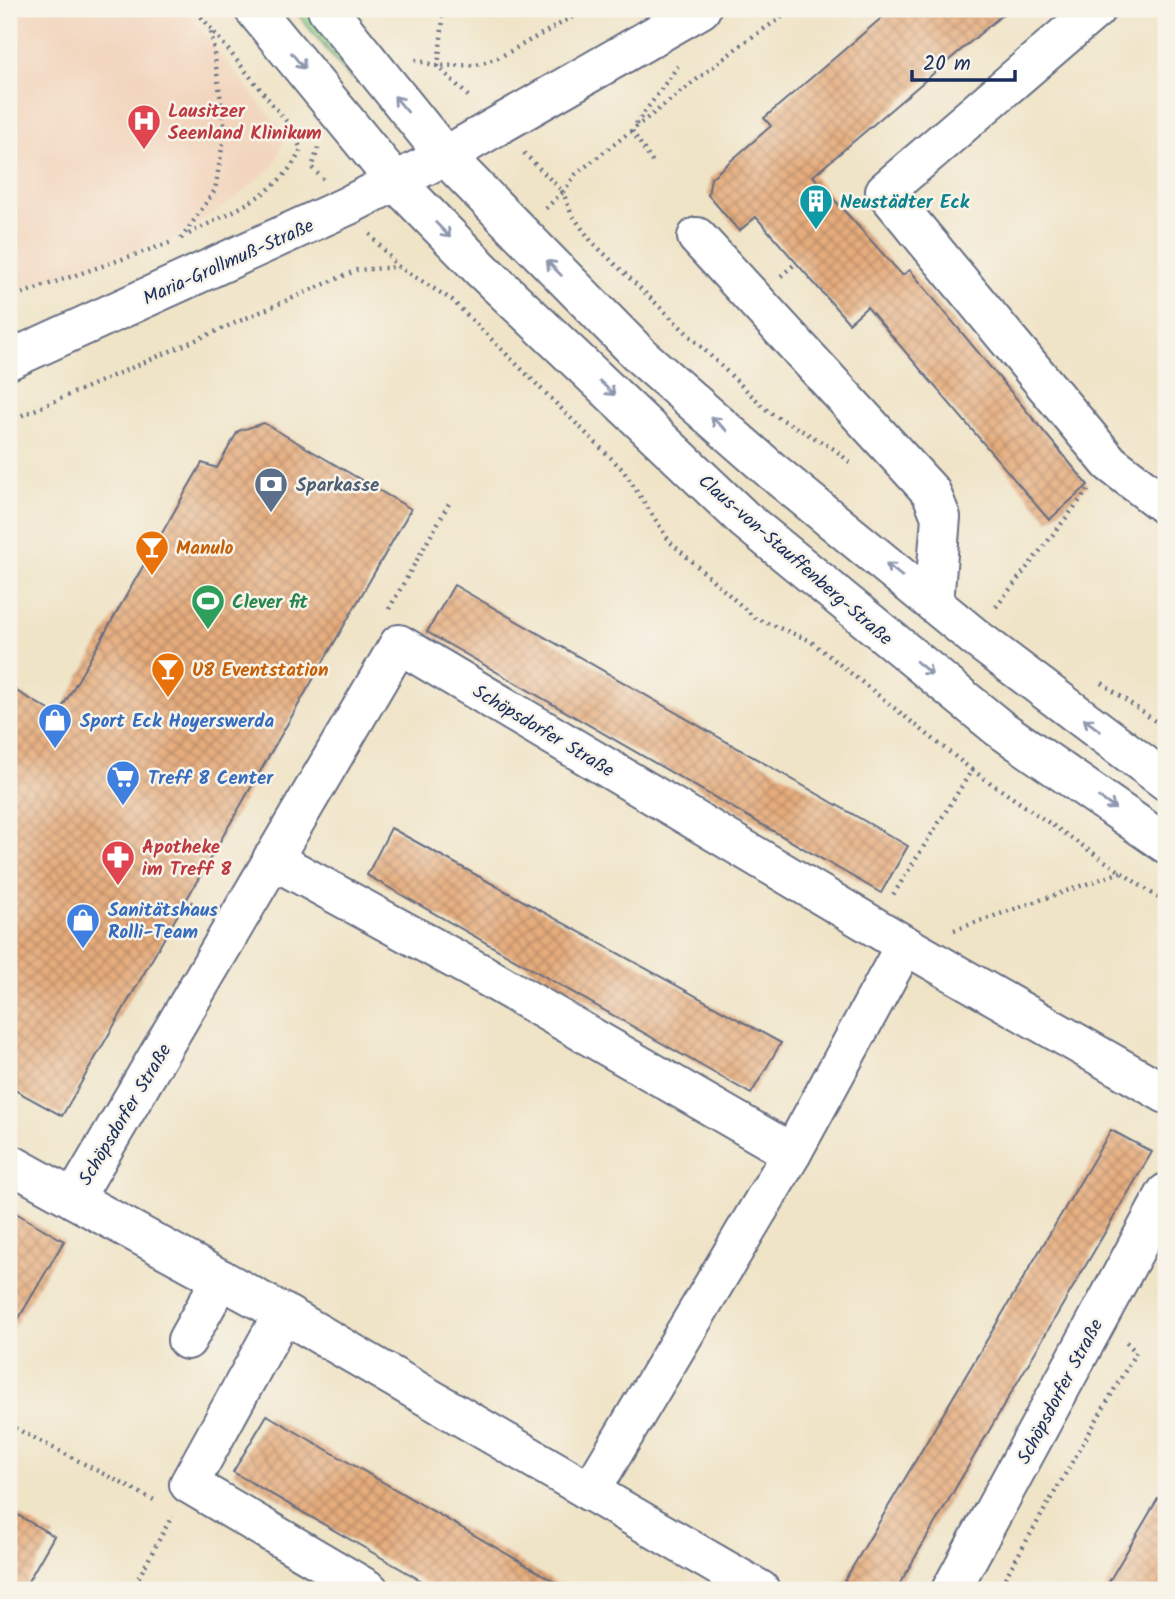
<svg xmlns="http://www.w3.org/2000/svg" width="1175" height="1599" font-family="Kalam,sans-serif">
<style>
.built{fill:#f2d5bd}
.grass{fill:url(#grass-dots);stroke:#5a8476;stroke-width:2}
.building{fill:url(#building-cross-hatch)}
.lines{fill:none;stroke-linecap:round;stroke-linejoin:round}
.minor-casing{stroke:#666e83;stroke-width:42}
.path{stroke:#666e83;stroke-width:4.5;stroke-dasharray:2 5;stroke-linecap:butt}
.minor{stroke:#fff;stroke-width:38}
.oneway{stroke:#8d97ae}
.labels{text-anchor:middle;stroke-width:5;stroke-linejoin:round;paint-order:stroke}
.health-label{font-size:19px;font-weight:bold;fill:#be3a42;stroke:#f7f3e8;text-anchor:start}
.culture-label{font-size:19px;font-weight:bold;fill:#0d838f;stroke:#f7f3e8;text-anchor:start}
.street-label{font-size:19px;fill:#1b2f5e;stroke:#f7f3e8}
.service-label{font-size:19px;font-weight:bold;fill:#4e5e75;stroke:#f7f3e8;text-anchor:start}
.food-label{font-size:19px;font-weight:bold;fill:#c56008;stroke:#f7f3e8;text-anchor:start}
.leisure-label{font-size:19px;font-weight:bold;fill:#27864d;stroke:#f7f3e8;text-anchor:start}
.shop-label{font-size:19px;font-weight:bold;fill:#366cbe;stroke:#f7f3e8;text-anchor:start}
</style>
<defs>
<pattern id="grass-dots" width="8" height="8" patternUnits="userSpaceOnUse" patternTransform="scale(1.75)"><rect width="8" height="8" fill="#9ad88d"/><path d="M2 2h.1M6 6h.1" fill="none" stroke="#84ba7c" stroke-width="1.8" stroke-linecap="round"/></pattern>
<pattern id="building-cross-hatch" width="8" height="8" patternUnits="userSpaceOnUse" patternTransform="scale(1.75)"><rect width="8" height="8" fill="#e6ac7c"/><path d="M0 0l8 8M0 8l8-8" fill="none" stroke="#ba8c69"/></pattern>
</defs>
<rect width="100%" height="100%" fill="#f7f3e8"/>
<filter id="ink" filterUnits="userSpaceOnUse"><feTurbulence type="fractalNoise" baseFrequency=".0143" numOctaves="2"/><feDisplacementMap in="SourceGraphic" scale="14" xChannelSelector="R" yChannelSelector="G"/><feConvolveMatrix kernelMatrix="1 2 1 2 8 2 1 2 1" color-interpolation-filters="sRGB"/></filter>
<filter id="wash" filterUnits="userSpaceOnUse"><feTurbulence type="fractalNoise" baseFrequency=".00686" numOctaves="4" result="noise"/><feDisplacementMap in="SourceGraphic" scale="28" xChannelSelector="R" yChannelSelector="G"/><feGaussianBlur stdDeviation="1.57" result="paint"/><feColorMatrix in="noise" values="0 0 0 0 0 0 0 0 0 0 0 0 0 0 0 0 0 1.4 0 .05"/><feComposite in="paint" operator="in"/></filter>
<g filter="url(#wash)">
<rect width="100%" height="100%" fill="#f0e4c7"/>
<path class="built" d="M9 9H185L286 136 274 165 233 200 175 238 9 292Z"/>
<path class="grass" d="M301 9H306L358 72 351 79 297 13Z"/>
<g id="blocks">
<g class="building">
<path d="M892 9H1009L813 176 902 275 910 270 1088 485 1049 520 867 307 849 323 756 217 739 231 708 195 711 178 771 126 764 118Z"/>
<path d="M264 423 411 509 62 1116 9 1087V687L58 715 202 463 217 468 238 431Z"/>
<path d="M454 585 908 846 881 893 427 632Z"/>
<path d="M391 828 781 1043 751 1094 367 875Z"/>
<path d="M1111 1130 1152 1152 896 1590H839Z"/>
<path d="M9 1209 64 1241 9 1335Z"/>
<path d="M267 1415 569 1590H438L427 1584 233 1472Z"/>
<path d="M1166 1485V1590H1104Z"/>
<path d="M9 1510 54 1536 23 1590H9Z"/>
</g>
</g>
</g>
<g filter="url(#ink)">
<use href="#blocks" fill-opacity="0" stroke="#666e83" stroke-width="2"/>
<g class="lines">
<g class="minor-casing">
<g id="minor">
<path d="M254 9 395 181 482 270 745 520 999 728 1166 844"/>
<path d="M327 9 445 156 642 357 772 471 977 639 1166 781"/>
<path d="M1096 9 885 191 1110 463 1166 506"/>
<path d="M697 237 931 492 941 517 934 603"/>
<path d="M9 360 347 206 445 156 701 9"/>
<path d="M272 859 484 975 792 1153"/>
<path d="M9 1163 74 1199"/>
<path d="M283 1313 189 1484 369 1590"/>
<path d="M187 1340 221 1279"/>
<path d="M590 1492 792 1153 905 945"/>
<path d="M760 1590 283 1313 74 1199 399 644 905 945 1166 1094"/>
<path d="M951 1590 1166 1193"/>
</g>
</g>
<g class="path">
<path d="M444 9 438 66 471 99"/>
<path d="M794 9 746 41 576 174 563 192 571 213 591 241 769 412 834 449 853 465"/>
<path d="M415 60 438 66 476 65 498 58 587 9"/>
<path d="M636 124 678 66"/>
<path d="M632 131 655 166"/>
<path d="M318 148 312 168 323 179"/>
<path d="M524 153 563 192 545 209"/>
<path d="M189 234C230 211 282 194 301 149L291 127 195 9"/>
<path d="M370 234 398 267"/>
<path d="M181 239 215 190 225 130 211 31"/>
<path d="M781 276 796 263"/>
<path d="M9 298 172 242"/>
<path d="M9 421 357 270 399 267 452 300 623 470 670 542 755 618 809 640 972 770 893 895"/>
<path d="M996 607 1088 490"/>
<path d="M389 609 451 500"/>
<path d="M1102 683 1166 729"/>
<path d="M972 770 1166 903"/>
<path d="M184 899 204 910"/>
<path d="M954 930 1121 872"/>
<path d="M9 1425 156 1501"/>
<path d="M132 1590 172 1516"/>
<path d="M998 1590 1136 1352 1126 1342"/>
</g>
<use href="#minor" class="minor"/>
</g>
<defs><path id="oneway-shaft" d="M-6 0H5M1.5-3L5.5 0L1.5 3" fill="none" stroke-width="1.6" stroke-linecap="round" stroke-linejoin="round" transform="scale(1.75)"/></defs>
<g class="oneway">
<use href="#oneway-shaft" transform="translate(298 61) rotate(51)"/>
<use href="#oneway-shaft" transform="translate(401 104) rotate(-130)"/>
<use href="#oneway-shaft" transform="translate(443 230) rotate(46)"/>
<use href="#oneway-shaft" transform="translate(554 268) rotate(-135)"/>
<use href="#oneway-shaft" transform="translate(607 388) rotate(44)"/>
<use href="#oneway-shaft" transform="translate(719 424) rotate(-139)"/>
<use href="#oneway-shaft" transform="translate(894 570) rotate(-141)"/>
<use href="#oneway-shaft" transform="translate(924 668) rotate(40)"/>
<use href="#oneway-shaft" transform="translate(1092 725) rotate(-143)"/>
<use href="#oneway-shaft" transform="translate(1107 803) rotate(35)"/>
</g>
</g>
<defs>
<g id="hospital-pin" transform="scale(1.75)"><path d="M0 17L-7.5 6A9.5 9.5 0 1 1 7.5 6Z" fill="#e0444e" stroke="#f7f3e8"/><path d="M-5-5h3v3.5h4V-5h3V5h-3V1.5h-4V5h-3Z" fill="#fff"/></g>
<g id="building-pin" transform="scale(1.75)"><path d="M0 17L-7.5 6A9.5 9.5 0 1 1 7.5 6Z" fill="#0f9aa8" stroke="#f7f3e8"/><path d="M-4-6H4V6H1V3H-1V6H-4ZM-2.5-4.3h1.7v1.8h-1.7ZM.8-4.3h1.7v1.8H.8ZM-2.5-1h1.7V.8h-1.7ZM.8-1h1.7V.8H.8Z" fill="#fff"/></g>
<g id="bank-pin" transform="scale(1.75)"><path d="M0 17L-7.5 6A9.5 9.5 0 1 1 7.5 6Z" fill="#5c6f8a" stroke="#f7f3e8"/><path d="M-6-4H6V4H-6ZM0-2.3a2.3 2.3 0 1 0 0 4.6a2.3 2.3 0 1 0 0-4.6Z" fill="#fff"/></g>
<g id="bar-pin" transform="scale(1.75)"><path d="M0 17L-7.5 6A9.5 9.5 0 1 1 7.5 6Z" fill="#e8710a" stroke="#f7f3e8"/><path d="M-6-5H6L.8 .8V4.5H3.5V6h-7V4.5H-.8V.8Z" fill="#fff"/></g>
<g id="stadium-pin" transform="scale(1.75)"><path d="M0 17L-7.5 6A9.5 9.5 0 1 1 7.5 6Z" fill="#2e9e5b" stroke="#f7f3e8"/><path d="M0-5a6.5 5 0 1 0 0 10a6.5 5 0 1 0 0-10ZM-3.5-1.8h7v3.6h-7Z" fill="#fff"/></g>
<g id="shop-pin" transform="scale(1.75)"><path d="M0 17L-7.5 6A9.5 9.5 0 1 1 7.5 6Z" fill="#3f7fe0" stroke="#f7f3e8"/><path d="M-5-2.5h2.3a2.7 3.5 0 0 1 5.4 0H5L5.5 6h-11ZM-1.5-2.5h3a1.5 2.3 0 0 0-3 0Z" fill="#fff"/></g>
<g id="supermarket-pin" transform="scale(1.75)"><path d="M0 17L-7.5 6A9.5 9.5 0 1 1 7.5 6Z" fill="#3f7fe0" stroke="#f7f3e8"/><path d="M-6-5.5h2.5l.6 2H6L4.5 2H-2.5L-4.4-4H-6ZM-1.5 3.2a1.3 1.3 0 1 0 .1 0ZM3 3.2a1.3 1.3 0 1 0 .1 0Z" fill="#fff"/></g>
<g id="pharmacy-pin" transform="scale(1.75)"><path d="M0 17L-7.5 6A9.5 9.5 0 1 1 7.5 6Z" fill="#e0444e" stroke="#f7f3e8"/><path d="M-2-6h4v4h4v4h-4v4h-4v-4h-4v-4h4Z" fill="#fff"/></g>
</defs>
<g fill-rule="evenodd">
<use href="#hospital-pin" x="144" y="121"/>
<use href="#building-pin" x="816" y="201"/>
<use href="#bank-pin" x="271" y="484"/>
<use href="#bar-pin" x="152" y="547"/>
<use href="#stadium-pin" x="208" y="601"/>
<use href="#bar-pin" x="168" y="669"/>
<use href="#shop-pin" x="55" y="720"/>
<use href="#supermarket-pin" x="123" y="777"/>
<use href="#pharmacy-pin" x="118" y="857"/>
<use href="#shop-pin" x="83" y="920"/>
</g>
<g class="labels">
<g class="health-label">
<text x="168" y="117">Lausitzer<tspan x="168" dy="22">Seenland Klinikum</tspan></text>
<text x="142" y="853">Apotheke<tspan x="142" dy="22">im Treff 8</tspan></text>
</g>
<g class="culture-label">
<text x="840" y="208">Neustädter Eck</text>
</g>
<g class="street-label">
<text transform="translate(228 261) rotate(-24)" y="7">Maria-Grollmuß-Straße</text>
<text transform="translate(796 559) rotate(41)" y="7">Claus-von-Stauffenberg-Straße</text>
<text transform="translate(544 730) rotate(31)" y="7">Schöpsdorfer Straße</text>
<text transform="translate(124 1114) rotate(-59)" y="7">Schöpsdorfer Straße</text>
<text transform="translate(1059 1391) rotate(-62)" y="7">Schöpsdorfer Straße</text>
</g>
<g class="service-label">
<text x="296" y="491">Sparkasse</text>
</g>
<g class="food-label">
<text x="176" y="554">Manulo</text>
<text x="192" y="676">U8 Eventstation</text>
</g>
<g class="leisure-label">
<text x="232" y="608">Clever fit</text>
</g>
<g class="shop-label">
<text x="80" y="727">Sport Eck Hoyerswerda</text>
<text x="148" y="784">Treff 8 Center</text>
<text x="108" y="916">Sanitätshaus<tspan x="108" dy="22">Rolli-Team</tspan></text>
</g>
</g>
<rect width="1175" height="1599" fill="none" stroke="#f7f3e8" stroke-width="35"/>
<path d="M912 70v10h103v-10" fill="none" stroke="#1b2f5e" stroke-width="3.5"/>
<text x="923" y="70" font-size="21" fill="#1b2f5e" stroke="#f7f3e8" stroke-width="5" paint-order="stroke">20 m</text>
</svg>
